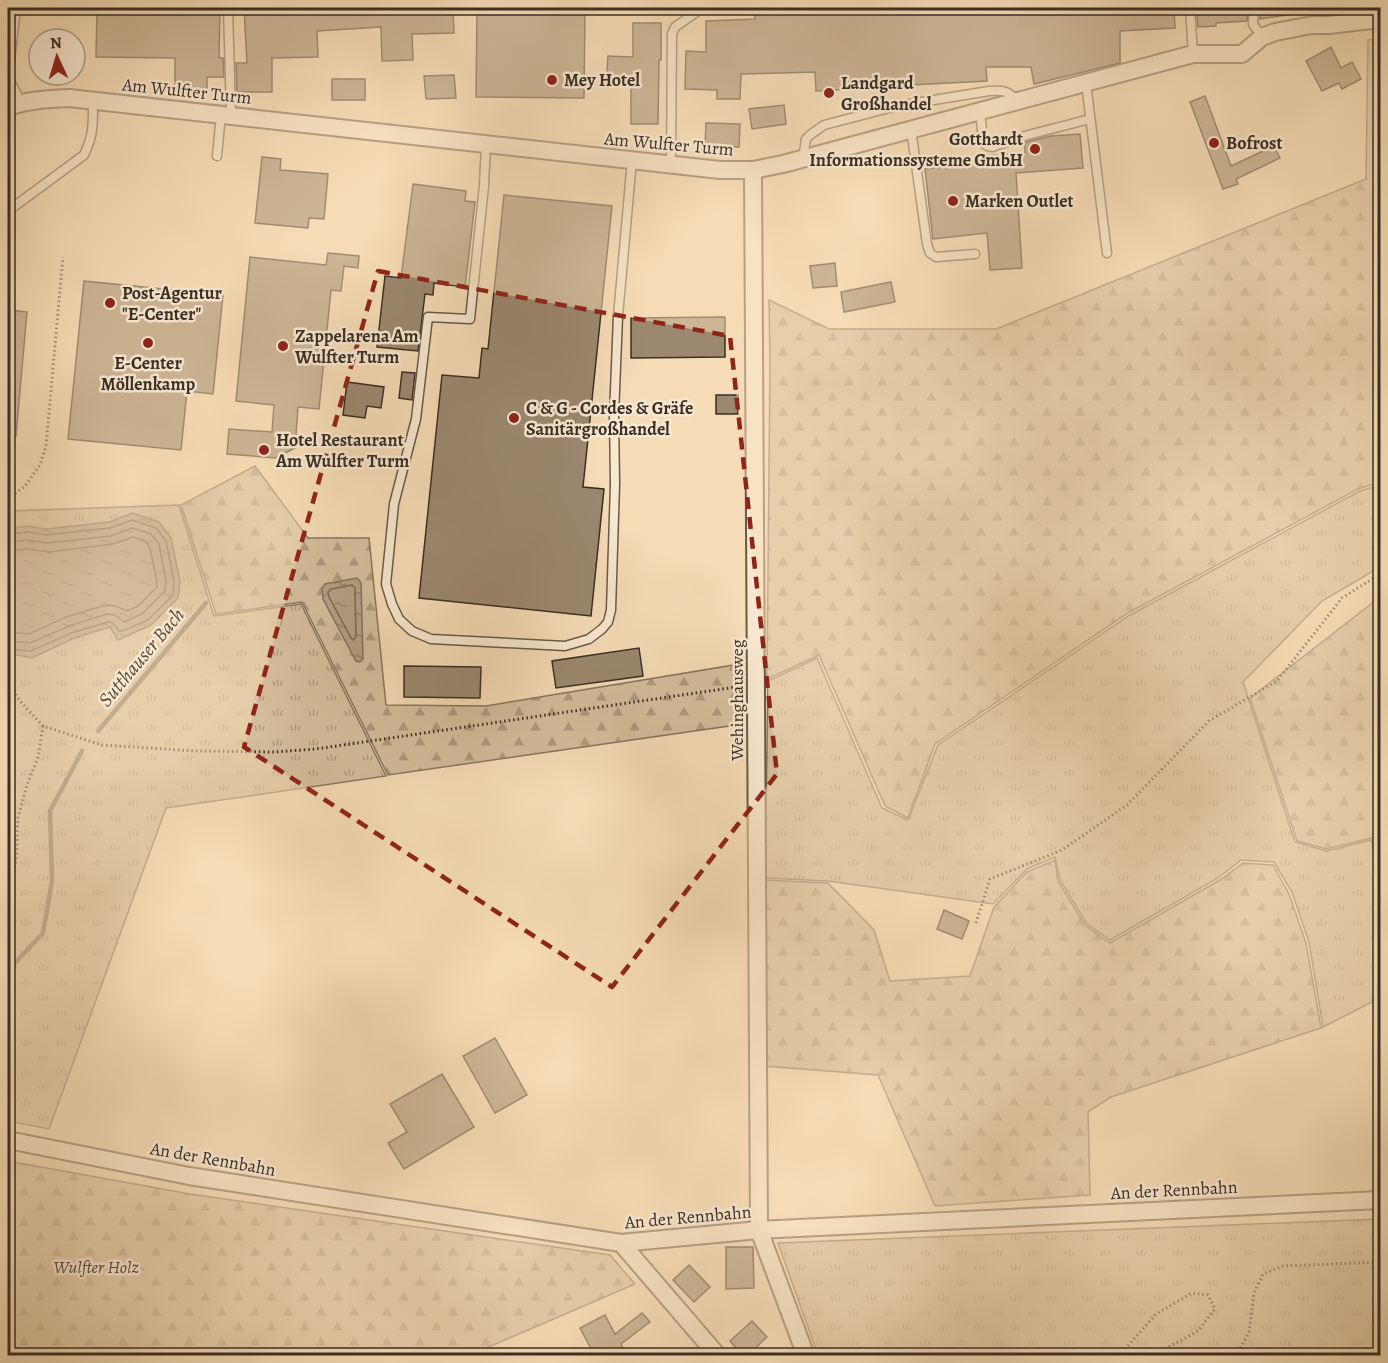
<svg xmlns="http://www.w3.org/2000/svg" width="1388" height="1363" font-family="Alegreya,serif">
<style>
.grass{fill:url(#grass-tufts);stroke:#877661;stroke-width:1.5}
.forest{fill:url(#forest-firs);stroke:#877661;stroke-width:1.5}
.water{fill:url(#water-ripples);stroke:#83735f;stroke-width:1.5}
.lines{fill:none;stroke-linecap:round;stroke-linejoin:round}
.shore{stroke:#776855;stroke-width:1.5}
.stream{stroke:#83735f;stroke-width:4.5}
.building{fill:#9b8870;stroke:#392e25;stroke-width:1.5}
.service-casing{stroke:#685a49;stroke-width:11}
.minor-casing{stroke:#685a49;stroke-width:20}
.path{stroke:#392e25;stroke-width:3;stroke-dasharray:1.5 3;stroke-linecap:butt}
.service{stroke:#f8e8d0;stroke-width:8}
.minor{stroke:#f8e8d0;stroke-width:16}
.marked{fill:none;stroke:#8f2418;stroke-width:4.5;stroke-dasharray:12 8;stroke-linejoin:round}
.poi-dot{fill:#8f2418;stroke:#f8e8d0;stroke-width:2}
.labels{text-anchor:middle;stroke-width:5;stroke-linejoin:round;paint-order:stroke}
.poi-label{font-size:18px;font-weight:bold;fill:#392e25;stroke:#f8e8d0;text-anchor:start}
.street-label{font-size:18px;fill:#392e25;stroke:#f8e8d0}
.park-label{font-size:18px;font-style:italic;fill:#584b3d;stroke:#f8e8d0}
.water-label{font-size:20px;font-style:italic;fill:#584b3d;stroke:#f8e8d0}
</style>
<defs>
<pattern id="grass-tufts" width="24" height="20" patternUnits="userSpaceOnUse" patternTransform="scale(1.5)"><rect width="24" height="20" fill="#d5be9d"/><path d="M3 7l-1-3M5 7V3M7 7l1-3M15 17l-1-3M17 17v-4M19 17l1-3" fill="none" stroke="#ae9b80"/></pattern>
<pattern id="forest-firs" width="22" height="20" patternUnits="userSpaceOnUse" patternTransform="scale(1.5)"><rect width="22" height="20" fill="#d5be9d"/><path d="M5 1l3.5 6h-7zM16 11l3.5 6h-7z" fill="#ae9b80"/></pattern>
<pattern id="water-ripples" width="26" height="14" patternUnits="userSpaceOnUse" patternTransform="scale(1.5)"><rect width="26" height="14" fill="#b5a185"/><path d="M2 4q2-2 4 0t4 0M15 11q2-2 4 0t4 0" fill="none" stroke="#94846d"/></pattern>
</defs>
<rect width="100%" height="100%" fill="#f5dcb6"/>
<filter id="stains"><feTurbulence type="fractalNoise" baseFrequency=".00333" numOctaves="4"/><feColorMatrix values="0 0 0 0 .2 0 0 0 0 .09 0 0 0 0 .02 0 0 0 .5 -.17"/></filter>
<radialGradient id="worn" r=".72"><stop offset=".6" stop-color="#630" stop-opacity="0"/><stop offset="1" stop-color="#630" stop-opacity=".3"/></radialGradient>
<g class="grass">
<path d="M1380 485V567L1322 601 1243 682 1295 842 1326 851 1371 840 1380 871V998L1323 1027 1309 942 1292 892 1274 862 1241 860 1218 878 1110 940 1087 924 1060 880 1055 857 1027 869 993 904 828 881 765 878 768 681 817 658 882 808 908 820 938 745 1130 615 1360 491Z"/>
<path d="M179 505 214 616 301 604 386 776 166 808 49 1129 8 1121V511Z"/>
<path d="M1380 1219V1356L818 1355 778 1243Z"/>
</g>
<g class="forest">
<path d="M1380 39V482L1358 489 1128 613 935 744 908 818 885 806 819 655 767 679 770 362 769 300 829 329H996L1366 179 1368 40Z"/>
<path d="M255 466 308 538H369L386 705 486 706 734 665 736 725 388 775 302 602 216 614 181 505Z"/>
<path d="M1380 597V865L1372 838 1326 849 1297 841 1250 698Z"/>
<path d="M1055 860 1058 881 1085 925 1110 943 1220 880 1243 863 1273 865 1289 894 1306 943 1321 1028 1111 1097 1088 1112 1090 1195 935 1206 878 1075 764 1066V880L828 883 874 930 890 981 970 976 994 907 1027 872Z"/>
<path d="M8 1161 190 1194 610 1255 635 1284 470 1355H8Z"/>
</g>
<g class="water">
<path d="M132 513 159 522 171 538 180 581 178 598 151 625 118 640 110 627 74 638 32 658 8 653V529L27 526 46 529 110 522Z"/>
<path d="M357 578 361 583 363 659 360 662 356 661 323 599 322 588 325 584Z"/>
</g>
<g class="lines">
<g class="shore">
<path d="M8 534 28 532 46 535 110 528 132 520 156 528 166 541 174 581 173 595 148 620 122 631H119L113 623 108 622 71 633 31 651 8 649"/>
<path d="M8 542 27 540 47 543 111 536 132 528 151 534 159 544 166 581 165 591 143 613 125 622 123 621 115 615 107 614 69 626 30 643 8 641"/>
<path d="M8 551 27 549 49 552 113 544 133 537 145 541 150 548 157 581V587L138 606 127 611 116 606 106 605 66 617 29 634 8 632"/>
<path d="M352 585 355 588 356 637 353 640 351 638 329 597 328 592 331 589Z"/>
</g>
<g class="stream">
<path d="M98 731 206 603"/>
<path d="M8 984 14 964 43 933 52 881 50 811 82 751"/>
</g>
</g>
<g class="building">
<path d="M97 8H220L219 58H223L224 77H207V90L175 89V58L96 57Z"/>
<path d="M244 8H453L454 33 412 34 413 60 382 61 381 27 317 31 318 57 272 58V92H237L236 63H247Z"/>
<path d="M477 8H585L584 98 476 97Z"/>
<path d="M754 8H1174L1175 28 1120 31V63L1034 84 1031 67H986L987 81 852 88V89L816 91 815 72 741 74 740 99H717V90L685 89 686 51 706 52V21L755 19Z"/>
<path d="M1196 8H1248L1247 21 1216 23V26L1198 27Z"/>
<path d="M1260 8H1292L1293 14 1260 19Z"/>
<path d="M633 23H661V60H659L658 124H631V86L606 85 608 56 633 57Z"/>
<path d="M1331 47 1341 68 1352 62 1361 79 1342 89 1339 83 1322 91 1306 61Z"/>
<path d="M454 75 456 98 426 99 424 76Z"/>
<rect x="332" y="79" width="33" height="21"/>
<path d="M1205 96 1231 166 1274 146 1280 158 1236 179 1238 184 1223 189 1190 102Z"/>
<path d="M784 105 786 124 752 129 749 109Z"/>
<path d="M706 123 740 124 739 147 705 146Z"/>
<path d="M1080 134 1083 168 1016 173 1022 268 990 270 987 233 933 239 925 169 982 163V156L1025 153V143L1030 141 1051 136Z"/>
<path d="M262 157 281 159 280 170 328 174 324 219 309 218 308 228 255 223Z"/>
<path d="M413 184 466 191 465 201 475 202 465 287 434 283 433 295 425 294 418 351 377 347 385 276 401 278Z"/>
<path d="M504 195 612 206 583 487 604 489 591 616 419 598 442 375 479 378 482 348 488 349Z"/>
<path d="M328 253 359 256 358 268 344 266 341 291 331 290 319 409 298 407 295 448 276 458 227 454 229 429 272 432 274 405 236 401 250 257 326 265Z"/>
<path d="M835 263 837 286 813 288 810 266Z"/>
<path d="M84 281 223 295 213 394 187 391 181 450 68 439Z"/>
<path d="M891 282 895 302 844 312 841 292Z"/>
<path d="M8 310 27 312 16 436H8Z"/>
<path d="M725 317V357L631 358V318Z"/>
<path d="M402 372 415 373 412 400 399 398Z"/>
<path d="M347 382 384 387 381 408 367 406 365 418 343 415Z"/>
<rect x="716" y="395" width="22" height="19"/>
<path d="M639 648 643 676 556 688 552 661Z"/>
<path d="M404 666 481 667 480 698 404 697Z"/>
<path d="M944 910 969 921 962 939 937 929Z"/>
<path d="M495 1038 527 1095 495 1113 463 1056Z"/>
<path d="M442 1074 474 1127 404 1169 388 1143 407 1132 390 1104Z"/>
<path d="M726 1247H753L754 1288 726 1289Z"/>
<path d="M689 1265 710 1287 694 1302 673 1280Z"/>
<path d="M642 1313 650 1322 621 1344 627 1356H595L580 1328 605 1315 615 1334Z"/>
<path d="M752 1321 767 1337 747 1356H743L730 1341Z"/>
</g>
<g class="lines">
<g class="service-casing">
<g id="service">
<path d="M16 8 8 77 21 102"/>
<path d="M228 8 231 115"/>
<path d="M1190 8 1193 54"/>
<path d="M1254 8 1253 24 1262 37"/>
<path d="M1086 83 1107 253"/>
<path d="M980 111 983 139C984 145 986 146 992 147L1028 135 1090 119"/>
<path d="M911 129 927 244 930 253 936 257 975 254"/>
<path d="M486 144 484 186 470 319 428 317 416 419 394 504 386 584 392 604 399 619 412 631 431 639 565 646 589 639 602 629 608 622 611 610 615 484 614 415 618 316 632 160"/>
<path d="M217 156 221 114"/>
<path d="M803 159 806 139 810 135 824 125 897 106 989 91C1002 90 1008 90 1017 101"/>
<path d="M671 165 672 34 675 27 701 9"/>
<path d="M8 211 84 155C94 134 93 123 93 100"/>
</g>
</g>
<g class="minor-casing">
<g id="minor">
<path d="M8 107C28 100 48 99 69 98L720 170H753L783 164 1193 54H1242L1262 37 1275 32 1312 25H1329L1380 19"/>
<path d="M753 170 759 1230 806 1356"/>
<path d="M8 1140 189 1176 621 1243 759 1230 1380 1200"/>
<path d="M621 1243 718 1356"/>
</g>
</g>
<g class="path">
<path d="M8 499 25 486 40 465 46 446 63 257"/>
<path d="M8 678 19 700 43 726 102 745 196 751 274 752 316 749 743 686"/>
<path d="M8 903 16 860 18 818 27 785 38 757 43 726"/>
<path d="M976 923 990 879 1062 850 1127 805 1209 721 1277 681 1342 598 1380 574"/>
<path d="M1119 1356 1156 1314 1192 1293 1208 1295 1215 1309 1198 1331 1163 1350 1160 1356"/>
<path d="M1236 1356 1249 1332 1254 1293 1263 1274 1283 1266 1380 1262"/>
</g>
<use href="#service" class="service"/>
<use href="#minor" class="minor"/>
</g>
<path d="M0 0H1388V1363H0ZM378 271 730 336 777 774 612 987 244 747Z" fill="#f5dcb6" fill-opacity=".55" fill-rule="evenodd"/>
<path class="marked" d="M378 271 730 336 777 774 612 987 244 747Z"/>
<g class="poi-dot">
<circle cx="552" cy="80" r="6"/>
<circle cx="829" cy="93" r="6"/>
<circle cx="1214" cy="143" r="6"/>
<circle cx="1035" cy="149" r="6"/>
<circle cx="953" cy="201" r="6"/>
<circle cx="110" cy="303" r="6"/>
<circle cx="148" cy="343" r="6"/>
<circle cx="283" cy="346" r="6"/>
<circle cx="514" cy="418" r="6"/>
<circle cx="264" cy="450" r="6"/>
</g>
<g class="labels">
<g class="poi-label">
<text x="564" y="86">Mey Hotel</text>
<text x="841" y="89">Landgard<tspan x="841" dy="21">Großhandel</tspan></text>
<text x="1023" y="145" text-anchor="end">Gotthardt<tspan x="1023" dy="21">Informationssysteme GmbH</tspan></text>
<text x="1226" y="149">Bofrost</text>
<text x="965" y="207">Marken Outlet</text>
<text x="122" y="299">Post-Agentur<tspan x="122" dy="21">"E-Center"</tspan></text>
<text x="295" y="342">Zappelarena Am<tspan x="295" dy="21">Wulfter Turm</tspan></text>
<text x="148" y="369" text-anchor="middle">E-Center<tspan x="148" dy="21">Möllenkamp</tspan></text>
<text x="526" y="414">C &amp; G - Cordes &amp; Gräfe<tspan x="526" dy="21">Sanitärgroßhandel</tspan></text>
<text x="276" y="446">Hotel Restaurant<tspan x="276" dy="21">Am Wulfter Turm</tspan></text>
</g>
<g class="street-label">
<text transform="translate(187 91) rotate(6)" y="6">Am Wulfter Turm</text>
<text transform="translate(669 144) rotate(5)" y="6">Am Wulfter Turm</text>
<text transform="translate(737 700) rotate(-90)" y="6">Wehinghausweg</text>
<text transform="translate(213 1159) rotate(10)" y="6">An der Rennbahn</text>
<text transform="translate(1174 1190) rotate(-3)" y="6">An der Rennbahn</text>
<text transform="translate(688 1217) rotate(-5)" y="6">An der Rennbahn</text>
</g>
<g class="park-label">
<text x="96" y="1273">Wulfter Holz</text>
</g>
<g class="water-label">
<text transform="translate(141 657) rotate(-50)" y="7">Sutthauser Bach</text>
</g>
</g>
<rect width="1388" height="1363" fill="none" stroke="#f5dcb6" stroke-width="30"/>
<rect x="9" y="9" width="1370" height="1345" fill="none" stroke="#392e25" stroke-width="3"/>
<rect x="15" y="15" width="1358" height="1333" fill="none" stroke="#392e25" stroke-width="1.5"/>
<g transform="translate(57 57) rotate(356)"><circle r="28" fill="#f8e8d0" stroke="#ac9e8c" stroke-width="1.5"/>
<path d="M0-4.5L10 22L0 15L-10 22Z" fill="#8f2418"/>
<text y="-9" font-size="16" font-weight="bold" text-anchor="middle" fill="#392e25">N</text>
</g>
<rect width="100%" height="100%" filter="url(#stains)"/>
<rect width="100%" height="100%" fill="url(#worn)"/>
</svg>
